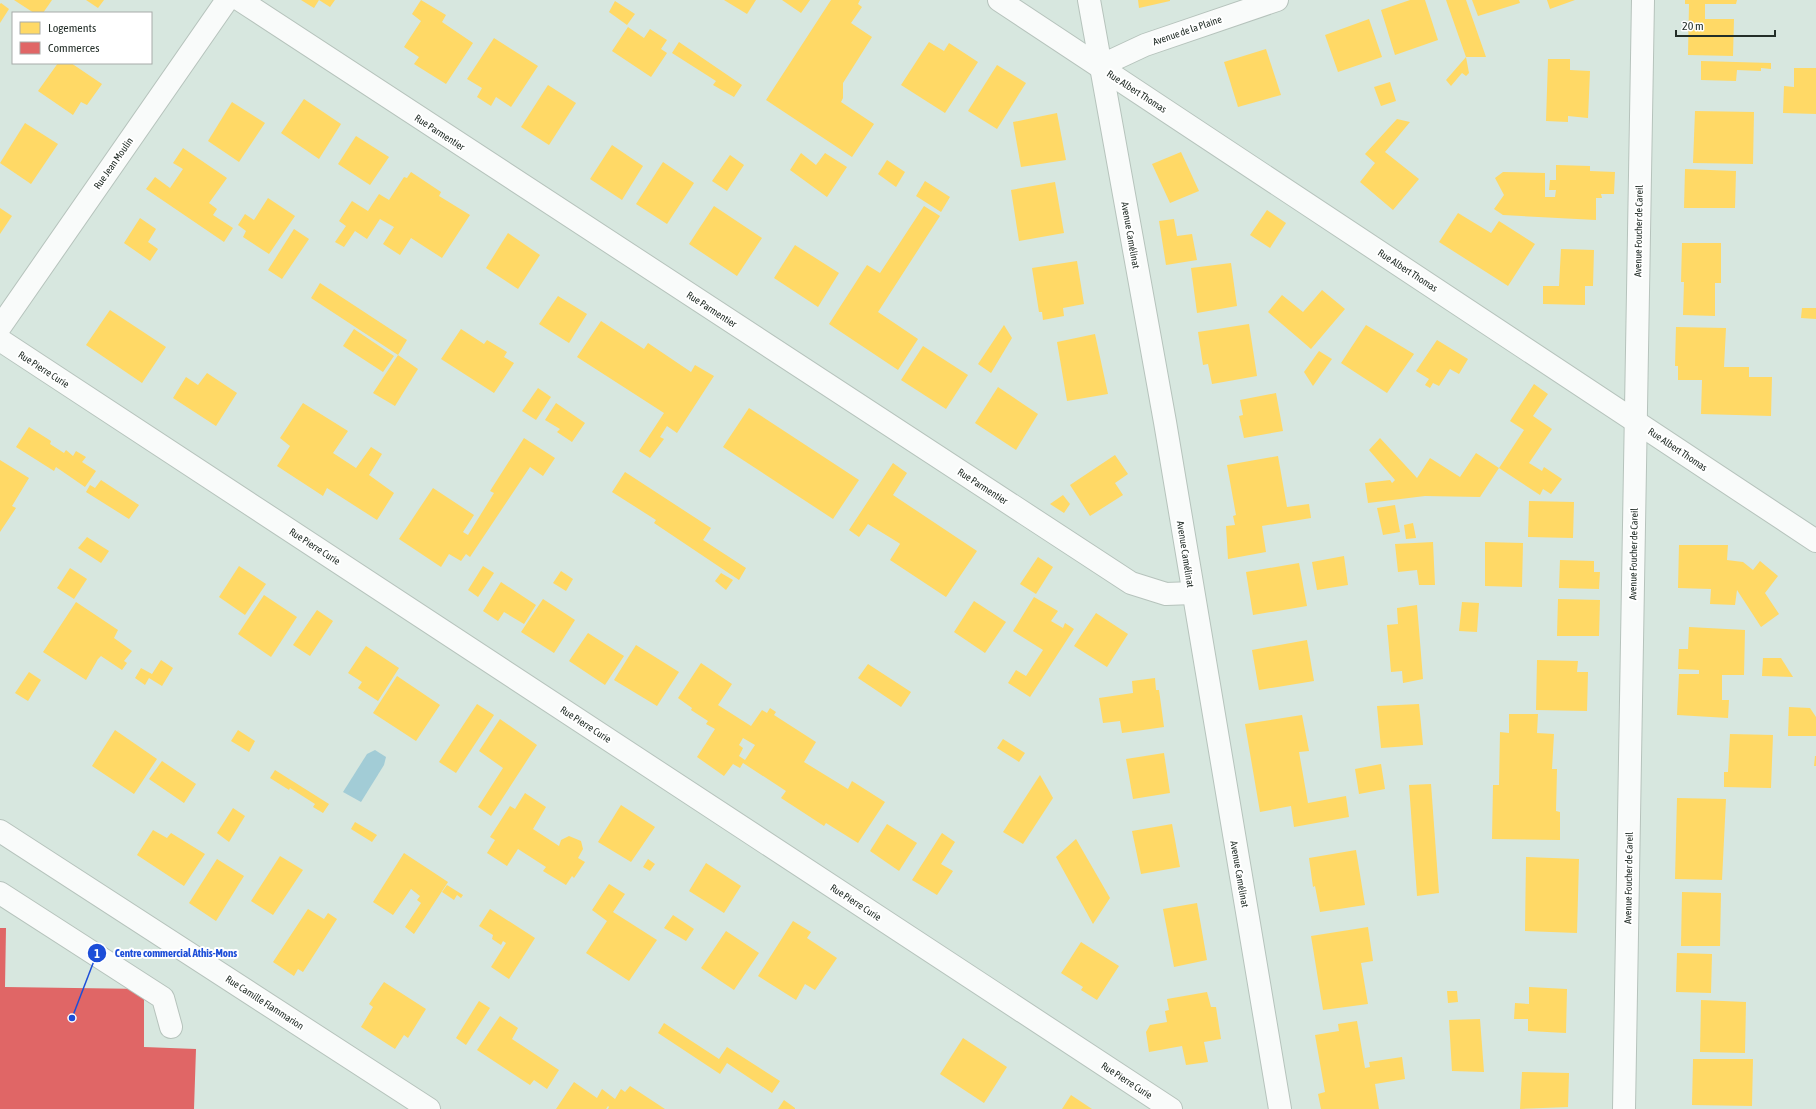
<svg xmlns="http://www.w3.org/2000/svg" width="1816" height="1109" font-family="'Asap Condensed',sans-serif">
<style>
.water{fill:#a2ccd6}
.homes{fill:#ffd966;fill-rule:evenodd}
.shops{fill:#e06666}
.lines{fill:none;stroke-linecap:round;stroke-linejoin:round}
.minor-casing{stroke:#b6c3bc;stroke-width:24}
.minor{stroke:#f9fbfa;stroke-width:22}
.labels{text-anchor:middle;stroke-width:4;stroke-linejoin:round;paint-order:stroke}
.street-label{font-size:10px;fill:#232e28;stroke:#fff}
.leader{fill:none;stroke:#1d4ed8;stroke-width:1.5}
.callout-dot{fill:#1d4ed8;stroke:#fff;stroke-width:1.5}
.mark-label{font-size:12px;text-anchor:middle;font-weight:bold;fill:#fff}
.callout-label{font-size:11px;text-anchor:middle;font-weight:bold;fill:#1d4ed8;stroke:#fff;stroke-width:4;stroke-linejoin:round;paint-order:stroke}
</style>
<rect width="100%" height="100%" fill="#d7e7df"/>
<path class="water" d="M375 750 386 757 384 765 361 802 343 792 367 754Z"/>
<g class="homes">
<path d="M14 0H52L43 13H34Z"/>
<path d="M86 0H104L98 8Z"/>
<path d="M301 0H335L330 7 319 0 314 8Z"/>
<path d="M421 0 446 15 442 22 473 43 446 84 414 64 419 57 404 47 421 21 412 14Z"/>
<path d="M724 0H756L747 14Z"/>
<path d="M782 0H810L801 13Z"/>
<path d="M831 0H860L858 4 862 7 851 23 872 37 843 83V98L841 102 874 124 852 157 766 100Z"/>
<path d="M1138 0H1170V1L1139 8Z"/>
<path d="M1410 0H1425L1438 40 1395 55 1381 10Z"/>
<path d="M1446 0H1466L1486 57H1466Z"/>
<path d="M1472 0H1519L1520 3 1478 16Z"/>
<path d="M1547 0H1575L1550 9Z"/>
<path d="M1685 0H1737L1736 4H1705V19H1734L1733 56 1688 55 1689 4H1685Z"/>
<path d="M615 1 635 14 627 25 609 12Z"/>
<path d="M1 3 9 9 0 23V4Z"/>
<path d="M1369 19 1382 57 1338 72 1325 35Z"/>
<path d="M628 27 644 38 650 29 667 40 661 49 667 53 651 77 612 51Z"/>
<path d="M494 38 538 66 511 107 496 97 491 106 477 97 482 88 467 79Z"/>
<path d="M679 42 742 85 734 97 713 85 716 81 672 53Z"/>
<path d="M929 42 944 51 949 43 978 62 945 113 901 85Z"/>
<path d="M1266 49 1281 95 1238 107 1224 62Z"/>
<path d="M1466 57 1469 73 1466 76 1462 73 1451 86 1446 80Z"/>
<path d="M1548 59H1570V70L1590 71 1588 118 1568 116V122L1546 121Z"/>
<path d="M1701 61 1771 63V69L1761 68V71L1737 70 1736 81 1701 80Z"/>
<path d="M58 63H71L102 84 87 105 81 102 73 115 38 91Z"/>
<path d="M997 65 1026 83 997 129 968 111Z"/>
<path d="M1794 68H1816V114L1783 113 1784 86 1794 87Z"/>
<path d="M1390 82 1396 101 1381 106 1374 87Z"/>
<path d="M548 85 576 103 549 145 521 127Z"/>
<path d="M304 99 341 124 319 159 281 133Z"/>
<path d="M232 102 265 123 239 162 208 141Z"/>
<path d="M1695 111 1754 112 1753 164 1693 163Z"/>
<path d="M1057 113 1066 160 1021 167 1013 122Z"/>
<path d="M1397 119 1410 122 1385 152 1419 179 1393 210 1360 182 1375 163 1365 154Z"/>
<path d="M25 123 58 144 31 184 0 163Z"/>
<path d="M356 136 389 157 370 185 338 164Z"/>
<path d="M612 145 643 166 622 200 590 179Z"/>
<path d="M183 148 227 178 209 203 217 209 213 215 233 228 224 242 146 189 155 177 170 188 183 169 173 163Z"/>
<path d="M1181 152 1199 191 1170 203 1152 164Z"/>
<path d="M801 153 816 165 825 153 847 167 827 197 790 170Z"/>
<path d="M730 155 744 165 727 191 712 181Z"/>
<path d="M887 160 905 172 896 187 878 174Z"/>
<path d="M663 162 694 183 667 224 636 204Z"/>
<path d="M1556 165 1590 166V171L1615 172 1614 194H1601L1602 198H1596V220L1503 215 1494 209 1504 195 1495 178 1503 172 1545 173V197H1555L1556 190H1549L1550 180H1556Z"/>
<path d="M1685 169 1736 171 1735 208H1684Z"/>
<path d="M411 172 441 192 439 196 470 215 442 258 411 238 400 255 383 244 394 227 380 219 367 239 355 231 344 247 335 242 346 226 339 221 352 201 368 211 379 194 389 200 404 177 407 178Z"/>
<path d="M925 181 950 197 941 212 916 196Z"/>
<path d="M1055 182 1064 233 1019 241 1011 190Z"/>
<path d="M268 198 295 216 269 254 243 237 246 231 238 225 245 214 254 220Z"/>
<path d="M714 206 762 238 737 276 689 244Z"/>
<path d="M924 206 940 216 878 312 918 339 898 370 829 324 867 265 880 273Z"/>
<path d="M0 208 12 216 0 234Z"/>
<path d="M1267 210 1286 223 1270 248 1250 235Z"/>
<path d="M1458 213 1491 233 1499 221 1535 244 1508 286 1439 242Z"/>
<path d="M140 218 156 229 148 242 158 249 150 261 124 243Z"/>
<path d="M1174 219 1177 236 1192 234 1197 260 1166 265 1159 221Z"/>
<path d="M294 229 309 239 282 279 268 270Z"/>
<path d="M508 233 540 255 518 289 486 268Z"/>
<path d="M1682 243H1721V283H1715V316L1683 315 1684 282H1681Z"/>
<path d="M795 245 839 273 818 307 774 278Z"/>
<path d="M1561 249 1594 250 1593 286H1585V305L1543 304V286H1559Z"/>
<path d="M1077 261 1084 304 1063 308 1064 316 1043 320 1042 312H1039L1032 268Z"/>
<path d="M1231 263 1237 306 1197 313 1191 268Z"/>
<path d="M320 283 407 340 398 355 311 298Z"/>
<path d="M1322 290 1345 309 1311 349 1268 312 1282 295 1303 312Z"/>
<path d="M558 296 587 314 569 343 539 324Z"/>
<path d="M1802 308H1816V319L1801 318Z"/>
<path d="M110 310 166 347 142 383 86 345Z"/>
<path d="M601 321 644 349 648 343 691 372 695 365 714 376 677 433 667 426 660 437 664 439 650 458 639 451 664 413 577 357Z"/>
<path d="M1249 324 1257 376 1212 384 1208 364 1203 365 1198 332Z"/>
<path d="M1004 325 1012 338 991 373 978 364Z"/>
<path d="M1366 325 1414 354 1387 393 1341 363Z"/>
<path d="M1676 327 1726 328 1724 367H1749V377H1772L1771 416 1701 414 1702 380H1678V366H1675Z"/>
<path d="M354 329 394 356 383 372 343 346Z"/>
<path d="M461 329 484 344 487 340 507 352 504 357 514 363 494 393 441 359Z"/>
<path d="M1095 334 1108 394 1067 401 1057 342Z"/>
<path d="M1437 340 1468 359 1459 374 1450 369 1439 386 1433 383 1430 388 1425 385 1429 379 1416 371Z"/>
<path d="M923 346 968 375 946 409 901 380Z"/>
<path d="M1319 351 1332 359 1313 386 1304 372Z"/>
<path d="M398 355 418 369 395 406 373 393Z"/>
<path d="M207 373 237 393 216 426 173 398 186 377 198 385Z"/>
<path d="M1534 384 1548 394 1533 416 1552 429 1529 463 1542 471 1544 467 1562 479 1551 494 1543 489 1540 495 1499 468 1480 497 1425 496 1368 503 1365 483 1390 480 1392 483 1395 480 1369 450 1380 438 1417 478 1430 458 1460 477 1476 453 1499 468 1524 430 1510 421Z"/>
<path d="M998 387 1038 414 1016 450 975 423Z"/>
<path d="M538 388 551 397 536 420 522 411Z"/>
<path d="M1276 393 1283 431 1244 438 1239 416 1243 415 1240 400Z"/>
<path d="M303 403 348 431 333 453 356 468 371 447 382 454 369 475 394 493 377 520 327 488 323 496 277 466 290 446 280 438Z"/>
<path d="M556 403 585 423 572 442 557 432 560 429 545 420Z"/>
<path d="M749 408 859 480 833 519 723 447Z"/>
<path d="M29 427 51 441 50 444 64 453 66 450 73 456 76 451 86 457 82 462 96 471 85 487 56 467 54 471 16 447Z"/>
<path d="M524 438 555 458 543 476 530 467 470 557 466 554 461 561 449 554 441 567 399 539 433 488 474 515 463 532 468 535 494 493 490 491Z"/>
<path d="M1115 455 1128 474 1115 483 1123 495 1090 516 1070 485Z"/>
<path d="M1278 456 1287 507 1309 504 1311 518 1262 526 1266 552 1228 559 1226 526 1235 525 1233 516 1236 515 1227 465Z"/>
<path d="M0 460 29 478 12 506 16 508 0 532Z"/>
<path d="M893 463 907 473 893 495 977 551 946 597 890 560 900 544 899 543 868 524 859 537 849 530Z"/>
<path d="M625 472 711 528 703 540 746 568 739 580 654 523 656 520 612 492Z"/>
<path d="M101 480 139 505 129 519 86 492 90 485 95 488Z"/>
<path d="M1063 495 1070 504 1064 513 1050 504Z"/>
<path d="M1529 501 1574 502 1573 538 1528 537Z"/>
<path d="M1395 505 1400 532 1383 535 1377 508Z"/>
<path d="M1413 523 1416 538 1406 539 1404 525Z"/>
<path d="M87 537 109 551 101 563 78 548Z"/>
<path d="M1433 542 1435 585H1419L1417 570 1398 572 1395 544Z"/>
<path d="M1485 542 1523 543 1522 587 1485 586Z"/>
<path d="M1679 545H1728L1727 560 1743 562 1753 570 1760 561 1778 576 1765 593 1779 614 1761 627 1737 590 1735 605 1710 604 1711 589 1678 588Z"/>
<path d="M1344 556 1348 585 1317 590 1312 562Z"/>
<path d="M1038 557 1053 567 1036 594 1020 584Z"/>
<path d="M1560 560 1594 561V572H1600L1599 589 1559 588Z"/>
<path d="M1299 563 1307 606 1253 615 1246 572Z"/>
<path d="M239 566 266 584 245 615 219 597Z"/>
<path d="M483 566 494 573 478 597 468 590Z"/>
<path d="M70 568 87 579 74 599 57 588Z"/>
<path d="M561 571 573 579 566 591 553 583Z"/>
<path d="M721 573 733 580 726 590 715 581Z"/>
<path d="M501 582 536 605 524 624 504 612 498 621 483 611Z"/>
<path d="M264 595 297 617 271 657 238 634Z"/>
<path d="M1034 597 1058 611 1051 621 1063 628 1065 623 1074 629 1030 697 1008 683 1016 670 1026 676 1043 650 1013 631Z"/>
<path d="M543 599 575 620 554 653 521 632Z"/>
<path d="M1558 599 1600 600 1599 636H1557Z"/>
<path d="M974 601 1006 622 985 653 954 632Z"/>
<path d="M76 602 118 630 114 638 132 651 124 661 127 663 122 670 101 656 98 659 86 680 43 652Z"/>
<path d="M1462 602 1479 603 1477 632 1459 631Z"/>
<path d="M1417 605 1423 679 1403 683 1402 671 1391 672 1387 625 1398 624 1397 608Z"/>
<path d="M317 610 333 621 310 656 293 645Z"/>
<path d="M1096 613 1128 634 1107 667 1074 646Z"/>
<path d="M1689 627 1745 630 1744 675H1722V700H1729L1728 718 1677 715 1679 674H1699V670L1678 669 1679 649H1688Z"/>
<path d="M588 633 624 656 605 685 569 661Z"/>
<path d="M1307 640 1314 681 1259 690 1252 650Z"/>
<path d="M636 645 679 672 657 706 614 680Z"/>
<path d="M366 646 399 668 378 701 358 688 362 682 348 673Z"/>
<path d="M1763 658H1781L1793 677 1762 676Z"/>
<path d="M161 660 173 668 162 686 149 678 145 685 135 678 141 668 152 674Z"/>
<path d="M1537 660 1578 661 1577 672H1588L1587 711 1536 710Z"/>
<path d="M701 663 732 684 718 705 751 726 762 710 767 713 770 708 776 712 774 715 816 742 804 762 848 789 852 781 885 802 858 843 826 823 824 826 781 798 786 791 743 763 740 768 733 764 724 776 697 757 715 729 706 724 708 721 691 710 692 708 678 698ZM743 738 755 745 745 760 739 756 743 748 739 745Z"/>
<path d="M868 664 911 692 901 707 858 678Z"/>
<path d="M29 672 41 680 28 701 15 693Z"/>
<path d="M397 676 440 705 416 741 373 713Z"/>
<path d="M1155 678 1156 690H1159L1164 727 1122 733 1120 721 1103 723 1099 698 1133 693 1132 681Z"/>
<path d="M477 704 494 715 456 773 439 762Z"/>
<path d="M1419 704 1423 745 1381 748 1377 706Z"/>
<path d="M1789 707 1810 708 1816 717V736H1788Z"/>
<path d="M1509 714H1538L1537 733 1554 734 1552 769H1557L1556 811 1560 812V840L1492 839 1493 785H1499L1500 732 1509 733Z"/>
<path d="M1302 715 1309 751 1299 752 1308 803 1346 796 1349 817 1294 827 1291 806 1260 812 1245 724Z"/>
<path d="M500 719 537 745 491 816 478 807 503 768 479 751Z"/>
<path d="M115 730 157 759 134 794 92 766Z"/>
<path d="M238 730 255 741 249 752 231 741Z"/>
<path d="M1730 734 1773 735 1771 788 1724 787V772H1728Z"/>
<path d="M1003 739 1025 753 1019 762 997 748Z"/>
<path d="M1164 753 1170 793 1133 799 1126 759Z"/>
<path d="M1815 756H1816V766H1814Z"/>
<path d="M162 761 196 784 184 803 149 779Z"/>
<path d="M1381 764 1385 789 1359 794 1355 769Z"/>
<path d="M275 770 329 804 323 813 313 807 315 804 290 788 289 790 270 778Z"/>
<path d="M1040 775 1053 798 1023 844 1003 832Z"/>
<path d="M1431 784 1439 893 1417 896 1409 785Z"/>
<path d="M525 793 546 807 533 829 559 846 561 840 569 836 581 841 583 849 578 858 585 862 574 878 572 876 566 885 543 871 546 867 518 849 507 866 487 853 495 840 490 837 510 806 515 809Z"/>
<path d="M1677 798 1726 799 1722 880 1675 879Z"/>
<path d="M621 805 655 827 631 862 598 842Z"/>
<path d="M233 808 245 816 229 842 217 833Z"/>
<path d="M355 822 377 835 372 842 351 829Z"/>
<path d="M887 824 917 843 899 871 870 851Z"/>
<path d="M1172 824 1180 867 1141 874 1132 831Z"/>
<path d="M153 830 167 838 171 833 205 854 184 886 137 855Z"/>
<path d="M942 833 955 842 941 864 953 871 937 895 912 880Z"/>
<path d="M1076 839 1110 898 1093 924 1056 857Z"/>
<path d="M1356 850 1365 905 1320 912 1315 886 1313 887 1309 858Z"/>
<path d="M404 853 448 882 414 934 405 927 421 903 417 900 420 896 411 889 393 915 373 902Z"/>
<path d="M280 856 303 870 273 915 251 901Z"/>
<path d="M1526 857 1579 859 1577 933 1525 931Z"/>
<path d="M217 859 244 876 216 921 189 903Z"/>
<path d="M648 859 655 864 650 871 643 867Z"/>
<path d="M706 863 741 886 724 913 689 891Z"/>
<path d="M609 884 625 894 613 912 657 940 629 981 586 953 607 921 592 910Z"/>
<path d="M447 885 463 895 461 898 457 895 454 900 442 892Z"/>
<path d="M1682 892 1721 893 1720 946H1681Z"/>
<path d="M1197 903 1207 960 1174 967 1163 909Z"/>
<path d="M308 909 324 919 328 913 337 919 303 972 298 969 294 976 273 962Z"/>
<path d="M490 909 535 938 509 979 491 967 506 943 503 941 501 945 492 939 493 935 479 926Z"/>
<path d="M673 915 694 929 686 941 664 928Z"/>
<path d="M793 921 811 932 807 938 837 958 815 990 805 984 796 1000 758 976Z"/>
<path d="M1368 927 1373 961 1361 963 1368 1004 1323 1010 1311 936Z"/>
<path d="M726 931 759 953 734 990 701 968Z"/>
<path d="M1081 942 1119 966 1097 1000 1081 990 1083 987 1061 973Z"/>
<path d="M1677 953 1712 954 1711 993 1676 992Z"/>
<path d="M384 982 426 1009 408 1038 404 1035 395 1049 361 1027 373 1007 369 1004Z"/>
<path d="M1529 987 1567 989 1566 1033 1528 1031V1019H1514L1515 1003 1529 1004Z"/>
<path d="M1447 991H1457L1458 1002 1448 1003Z"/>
<path d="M1207 992 1211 1007H1216L1221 1039 1204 1042 1208 1062 1186 1065 1182 1046 1149 1052 1146 1032 1150 1025 1167 1022 1165 1011 1169 1010 1167 999Z"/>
<path d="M1701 1000 1746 1002 1745 1053 1700 1052Z"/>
<path d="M479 1001 490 1008 466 1045 456 1038Z"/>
<path d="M500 1016 518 1028 512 1039 559 1070 547 1089 534 1080 530 1085 477 1050Z"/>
<path d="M1480 1019 1484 1072 1452 1071 1449 1020Z"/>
<path d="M1357 1021 1365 1068 1370 1067 1369 1062 1402 1057 1405 1079 1375 1084 1379 1109H1321L1318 1094 1325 1092 1315 1035 1339 1031 1338 1024Z"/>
<path d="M664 1023 719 1059 727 1047 780 1081 772 1093 727 1063 720 1074 658 1033Z"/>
<path d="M963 1038 1007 1067 984 1103 940 1074Z"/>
<path d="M1693 1059H1753L1752 1106 1692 1105Z"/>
<path d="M1522 1072 1569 1073 1568 1107 1520 1109Z"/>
<path d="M574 1082 597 1098 602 1089 615 1099 621 1089 625 1092 630 1086 665 1109H608L609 1107 608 1106 606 1109H556Z"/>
<path d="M1071 1095 1092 1109H1062Z"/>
<path d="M784 1100 795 1108V1109H778Z"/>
</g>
<path class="shops" d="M0 928H6L5 987 144 989V1047L196 1049 194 1109H0Z"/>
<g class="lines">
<g class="minor-casing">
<g id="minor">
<path d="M240 0 1131 583 1166 594 1193 593"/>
<path d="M999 0 1816 541"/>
<path d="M1089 0 1165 422 1280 1109"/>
<path d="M1100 66 1145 45 1277 0"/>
<path d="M0 327 227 0"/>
<path d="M0 340 1171 1109"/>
<path d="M0 831 429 1109"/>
<path d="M0 893 163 998 171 1027"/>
<path d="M1624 1109 1643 0"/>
</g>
</g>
<use href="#minor" class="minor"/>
</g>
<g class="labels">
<g class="street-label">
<text transform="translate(1187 30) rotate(-19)" y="4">Avenue de la Plaine</text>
<text transform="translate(1137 91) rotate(33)" y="4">Rue Albert Thomas</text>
<text transform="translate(440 132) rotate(33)" y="4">Rue Parmentier</text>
<text transform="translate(113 163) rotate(-55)" y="4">Rue Jean Moulin</text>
<text transform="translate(1638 231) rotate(-89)" y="4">Avenue Foucher de Careil</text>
<text transform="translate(1131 235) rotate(80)" y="4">Avenue Camélinat</text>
<text transform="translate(1408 270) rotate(33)" y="4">Rue Albert Thomas</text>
<text transform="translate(712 309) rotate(33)" y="4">Rue Parmentier</text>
<text transform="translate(44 369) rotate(33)" y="4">Rue Pierre Curie</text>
<text transform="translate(1678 449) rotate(34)" y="4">Rue Albert Thomas</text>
<text transform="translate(983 486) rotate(33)" y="4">Rue Parmentier</text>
<text transform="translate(315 546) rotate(33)" y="4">Rue Pierre Curie</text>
<text transform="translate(1186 554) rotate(81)" y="4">Avenue Camélinat</text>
<text transform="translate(1633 554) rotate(-89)" y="4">Avenue Foucher de Careil</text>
<text transform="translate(586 724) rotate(33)" y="4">Rue Pierre Curie</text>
<text transform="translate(1240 874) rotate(80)" y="4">Avenue Camélinat</text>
<text transform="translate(1628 878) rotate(-89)" y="4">Avenue Foucher de Careil</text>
<text transform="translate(856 902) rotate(33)" y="4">Rue Pierre Curie</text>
<text transform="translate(265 1002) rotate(33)" y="4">Rue Camille Flammarion</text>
<text transform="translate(1127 1080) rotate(33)" y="4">Rue Pierre Curie</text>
</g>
</g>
<path class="leader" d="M72 1018L97 953"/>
<g class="callout-dot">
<circle cx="72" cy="1018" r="4"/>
<circle cx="97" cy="953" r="10"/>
</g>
<g class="mark-label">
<text x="97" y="958">1</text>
</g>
<g class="callout-label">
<text x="176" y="957">Centre commercial Athis-Mons</text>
</g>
<rect x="12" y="12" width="140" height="52" fill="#ffffff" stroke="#a7aba9"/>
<rect x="20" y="22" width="20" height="12" fill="#ffd966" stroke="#a7aba9"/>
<text x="48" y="32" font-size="12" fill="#232e28">Logements</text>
<rect x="20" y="42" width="20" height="12" fill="#e06666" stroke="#a7aba9"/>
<text x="48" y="52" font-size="12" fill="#232e28">Commerces</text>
<path d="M1676 30v6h99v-6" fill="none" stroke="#232e28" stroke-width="2"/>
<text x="1682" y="30" font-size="12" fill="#232e28" stroke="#ffffff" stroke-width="3" paint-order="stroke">20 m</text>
</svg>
